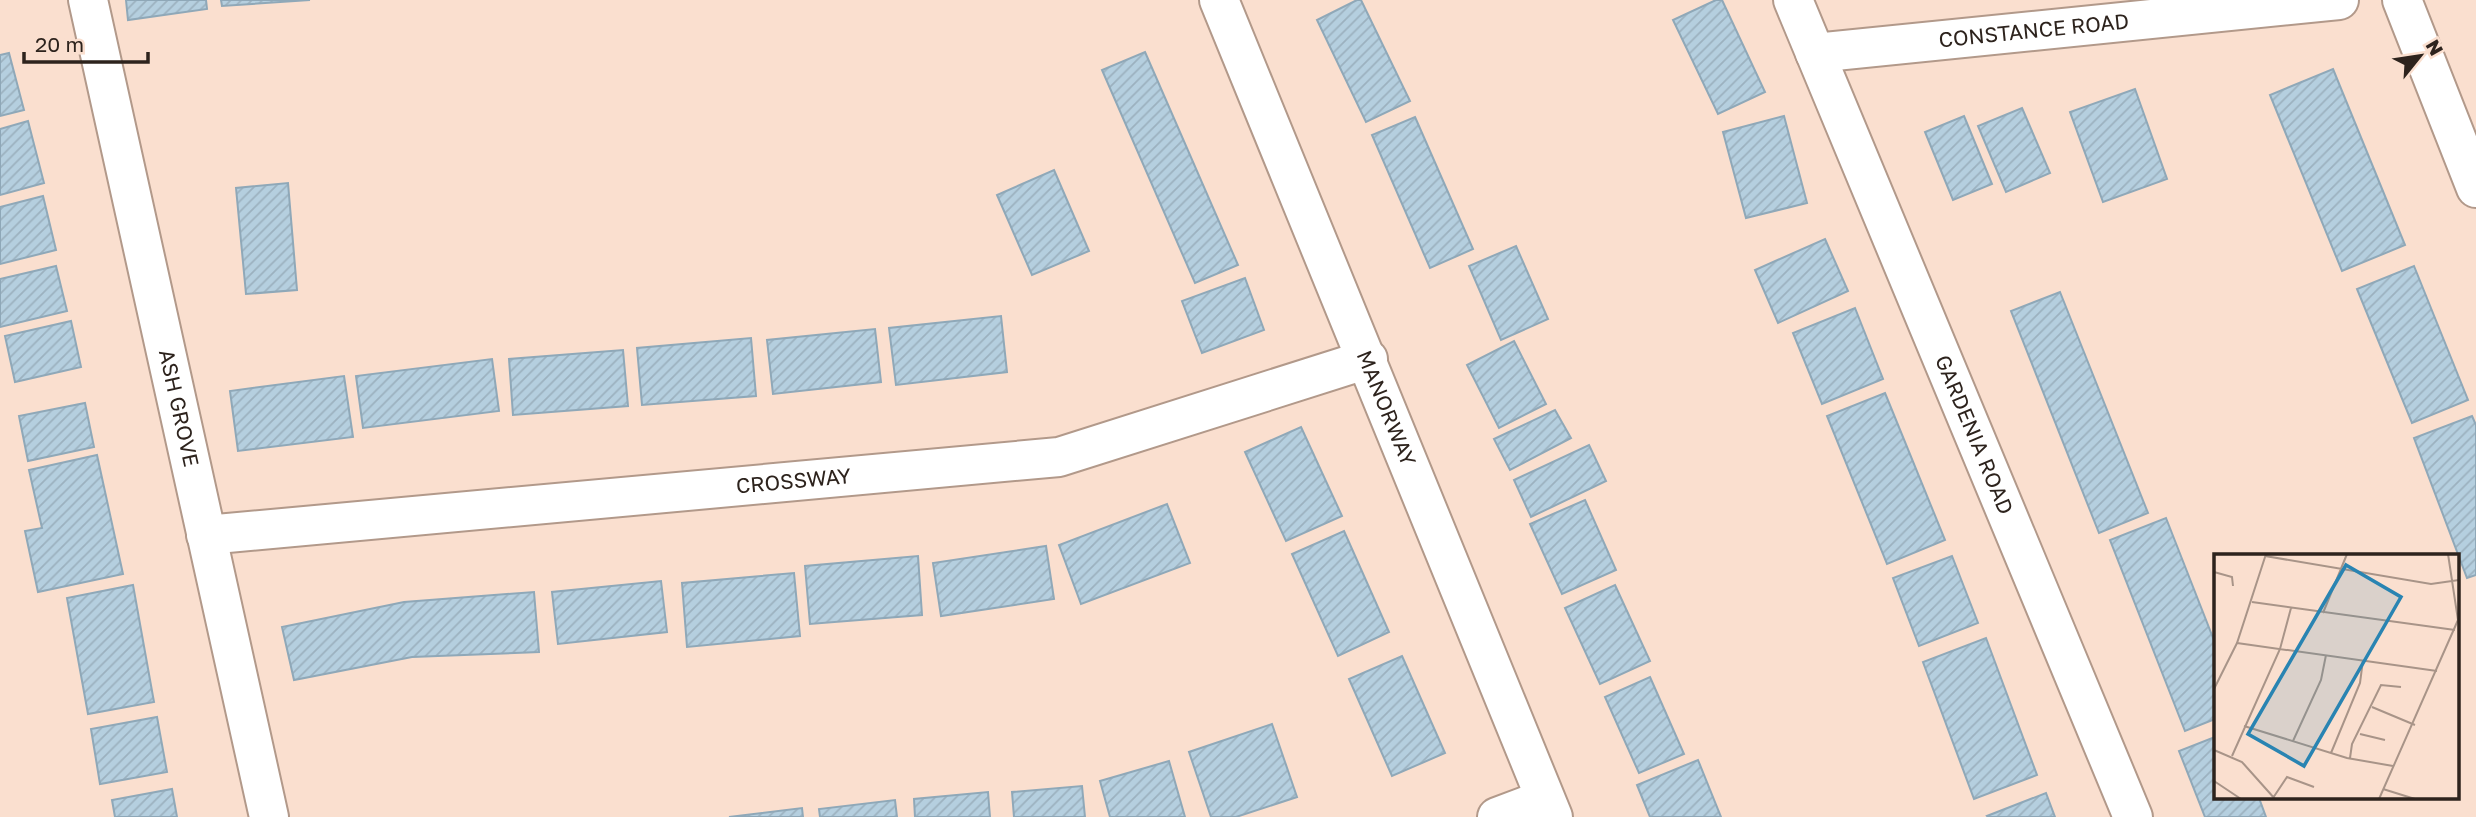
<svg xmlns="http://www.w3.org/2000/svg" width="2476" height="817" font-family="'Golos Text',sans-serif">
<style>
.building{fill:url(#building-hatch);stroke:#8fa8b8;stroke-width:2}
.lines{fill:none;stroke-linecap:round;stroke-linejoin:round}
.minor-casing{stroke:#b2998a;stroke-width:42}
.minor{stroke:#fff;stroke-width:38}
.labels{text-anchor:middle;stroke-width:5;stroke-linejoin:round;paint-order:stroke}
.street-label{font-size:21px;fill:#2d231d;stroke:#fadfcf}
.inset-road{fill:none;stroke:#a89488;stroke-width:2}
.view{fill:#2984b2;fill-opacity:0.15;stroke:#2984b2;stroke-width:3.5}
.inset-edge{fill:none;stroke:#2d231d;stroke-width:3.5}
</style>
<defs>
<pattern id="building-hatch" width="6" height="6" patternUnits="userSpaceOnUse" patternTransform="scale(1.75)"><rect width="6" height="6" fill="#b5cfdf"/><path d="M-1 1l2-2M0 6l6-6M5 7l2-2" fill="none" stroke="#9cb1bf"/></pattern>
</defs>
<rect width="100%" height="100%" fill="#fadfcf"/>
<g class="building">
<path d="M126 0H206L207 9 128 20Z"/>
<path d="M221 0H310L222 6Z"/>
<path d="M1357 0H1361L1410 101 1366 122 1317 20Z"/>
<path d="M1716 0H1722L1765 92 1718 114 1673 20Z"/>
<path d="M1145 52 1238 265 1195 283 1102 70Z"/>
<path d="M9 53 24 110 0 116V55Z"/>
<path d="M2333 69 2405 245 2342 271 2270 95Z"/>
<path d="M2135 89 2167 179 2103 202 2070 112Z"/>
<path d="M2022 108 2050 173 2006 192 1978 126Z"/>
<path d="M1784 116 1807 203 1746 218 1723 132Z"/>
<path d="M1964 116 1992 184 1953 200 1925 132Z"/>
<path d="M1415 117 1473 249 1430 268 1372 135Z"/>
<path d="M28 121 44 183 0 195V129Z"/>
<path d="M1054 170 1089 251 1032 275 997 195Z"/>
<path d="M288 183 297 290 246 294 236 188Z"/>
<path d="M43 196 56 250 0 264V207Z"/>
<path d="M1825 239 1848 291 1778 323 1755 270Z"/>
<path d="M1516 246 1548 319 1501 340 1469 266Z"/>
<path d="M56 266 67 311 0 327V279Z"/>
<path d="M2414 266 2468 400 2412 423 2357 289Z"/>
<path d="M1245 278 1264 330 1202 353 1182 301Z"/>
<path d="M2060 292 2148 513 2099 533 2011 311Z"/>
<path d="M1855 308 1883 379 1822 404 1793 333Z"/>
<path d="M1001 316 1007 372 896 385 889 328Z"/>
<path d="M71 321 81 367 15 382 5 336Z"/>
<path d="M875 329 881 382 773 394 767 340Z"/>
<path d="M751 338 756 396 642 405 637 348Z"/>
<path d="M1514 341 1546 404 1499 428 1467 365Z"/>
<path d="M623 350 628 406 513 415 509 359Z"/>
<path d="M492 359 499 411 363 428 356 376Z"/>
<path d="M344 376 353 437 238 451 230 391Z"/>
<path d="M1885 393 1945 540 1887 564 1827 416Z"/>
<path d="M85 403 94 447 28 461 19 416Z"/>
<path d="M1555 410 1571 438 1510 470 1494 439Z"/>
<path d="M2472 416 2476 425V575L2467 578 2414 438Z"/>
<path d="M1301 427 1342 516 1286 541 1245 452Z"/>
<path d="M1589 445 1606 481 1531 517 1514 480Z"/>
<path d="M97 455 123 574 38 592 25 531 42 528 29 470Z"/>
<path d="M1585 500 1616 570 1562 594 1530 524Z"/>
<path d="M1167 504 1190 563 1081 604 1059 545Z"/>
<path d="M2166 518 2215 643V719L2185 731 2110 540Z"/>
<path d="M1344 531 1389 632 1338 656 1292 554Z"/>
<path d="M1046 546 1054 599 941 616 933 563Z"/>
<path d="M918 556 922 615 810 624 805 566Z"/>
<path d="M1952 556 1978 623 1919 646 1893 578Z"/>
<path d="M794 573 800 636 687 647 682 583Z"/>
<path d="M661 581 667 632 558 644 552 592Z"/>
<path d="M133 585 154 702 88 714 67 598Z"/>
<path d="M1615 585 1650 661 1600 684 1565 608Z"/>
<path d="M534 592 539 652 412 657 294 680 282 627 404 602Z"/>
<path d="M1986 638 2037 775 1974 799 1923 662Z"/>
<path d="M1402 656 1445 753 1392 776 1349 679Z"/>
<path d="M1650 677 1684 754 1639 773 1605 697Z"/>
<path d="M157 717 167 772 100 784 91 729Z"/>
<path d="M1272 724 1297 797 1236 817H1211L1189 752Z"/>
<path d="M2215 737V798H2259L2266 817H2205L2179 751Z"/>
<path d="M1698 760 1721 817H1650L1637 785Z"/>
<path d="M1169 761 1185 817H1110L1100 781Z"/>
<path d="M1082 786 1085 817H1014L1012 792Z"/>
<path d="M172 789 177 817H115L112 800Z"/>
<path d="M988 792 990 817H915L914 799Z"/>
<path d="M2046 793 2055 817H1988L1987 816Z"/>
<path d="M895 800 897 817H820L819 809Z"/>
<path d="M802 808 803 817H729Z"/>
</g>
<g class="lines">
<g class="minor-casing">
<g id="minor">
<path id="s1" d="M88 0 269 817"/>
<path id="s2" d="M1219 0 1553 817"/>
<path id="s3" d="M1793 0 2133 817"/>
<path d="M2402 0 2476 188"/>
<path id="s4" d="M1815 53 2339 0"/>
<path id="s5" d="M206 535 1059 457 1368 359"/>
<path d="M1497 817 1545 799"/>
</g>
</g>
<use href="#minor" class="minor"/>
</g>
<g class="labels">
<g class="street-label">
<text dy="7" stroke="none"><textPath href="#s4" startOffset="220">CONSTANCE ROAD</textPath></text>
<text dy="7" stroke="none"><textPath href="#s2" startOffset="441">MANORWAY</textPath></text>
<text dy="7" stroke="none"><textPath href="#s1" startOffset="418">ASH GROVE</textPath></text>
<text dy="7" stroke="none"><textPath href="#s3" startOffset="471">GARDENIA ROAD</textPath></text>
<text dy="7" stroke="none"><textPath href="#s5" startOffset="590">CROSSWAY</textPath></text>
</g>
</g>
<g transform="translate(2214 554)">
<rect width="245" height="245" fill="#fadfcf"/>
<path class="inset-road" d="M51 2 217 30 245 26M0 18 18 23 19 32M38 48 241 76M109 59 133 0M23 89 223 117M0 135 23 89 52 0M158 153 201 171M30 172 133 204 179 212M146 180 171 186M79 187 107 126 112 101M0 196 28 208 61 245M117 199 146 129 149 106M18 202 66 95 77 54M136 204 138 190 167 131 187 133M0 227 27 245M169 235 201 245M59 244 73 223 100 233M165 245 244 66 234 0"/>
<path class="view" d="M132 11 187 43 90 212 34 180Z"/>
<rect width="245" height="245" class="inset-edge"/>
</g>
<g transform="translate(2420 56) rotate(60)" stroke="#fadfcf" stroke-width="5" paint-order="stroke">
<path d="M0-5L12 26L0 18L-12 26Z" fill="#2d231d"/>
<text y="-10" font-size="19" font-weight="bold" text-anchor="middle" fill="#2d231d">N</text>
</g>
<path d="M24 52v10h124v-10" fill="none" stroke="#2d231d" stroke-width="3.5"/>
<text x="35" y="52" font-size="21" fill="#2d231d" stroke="#fadfcf" stroke-width="5" paint-order="stroke">20 m</text>
</svg>
